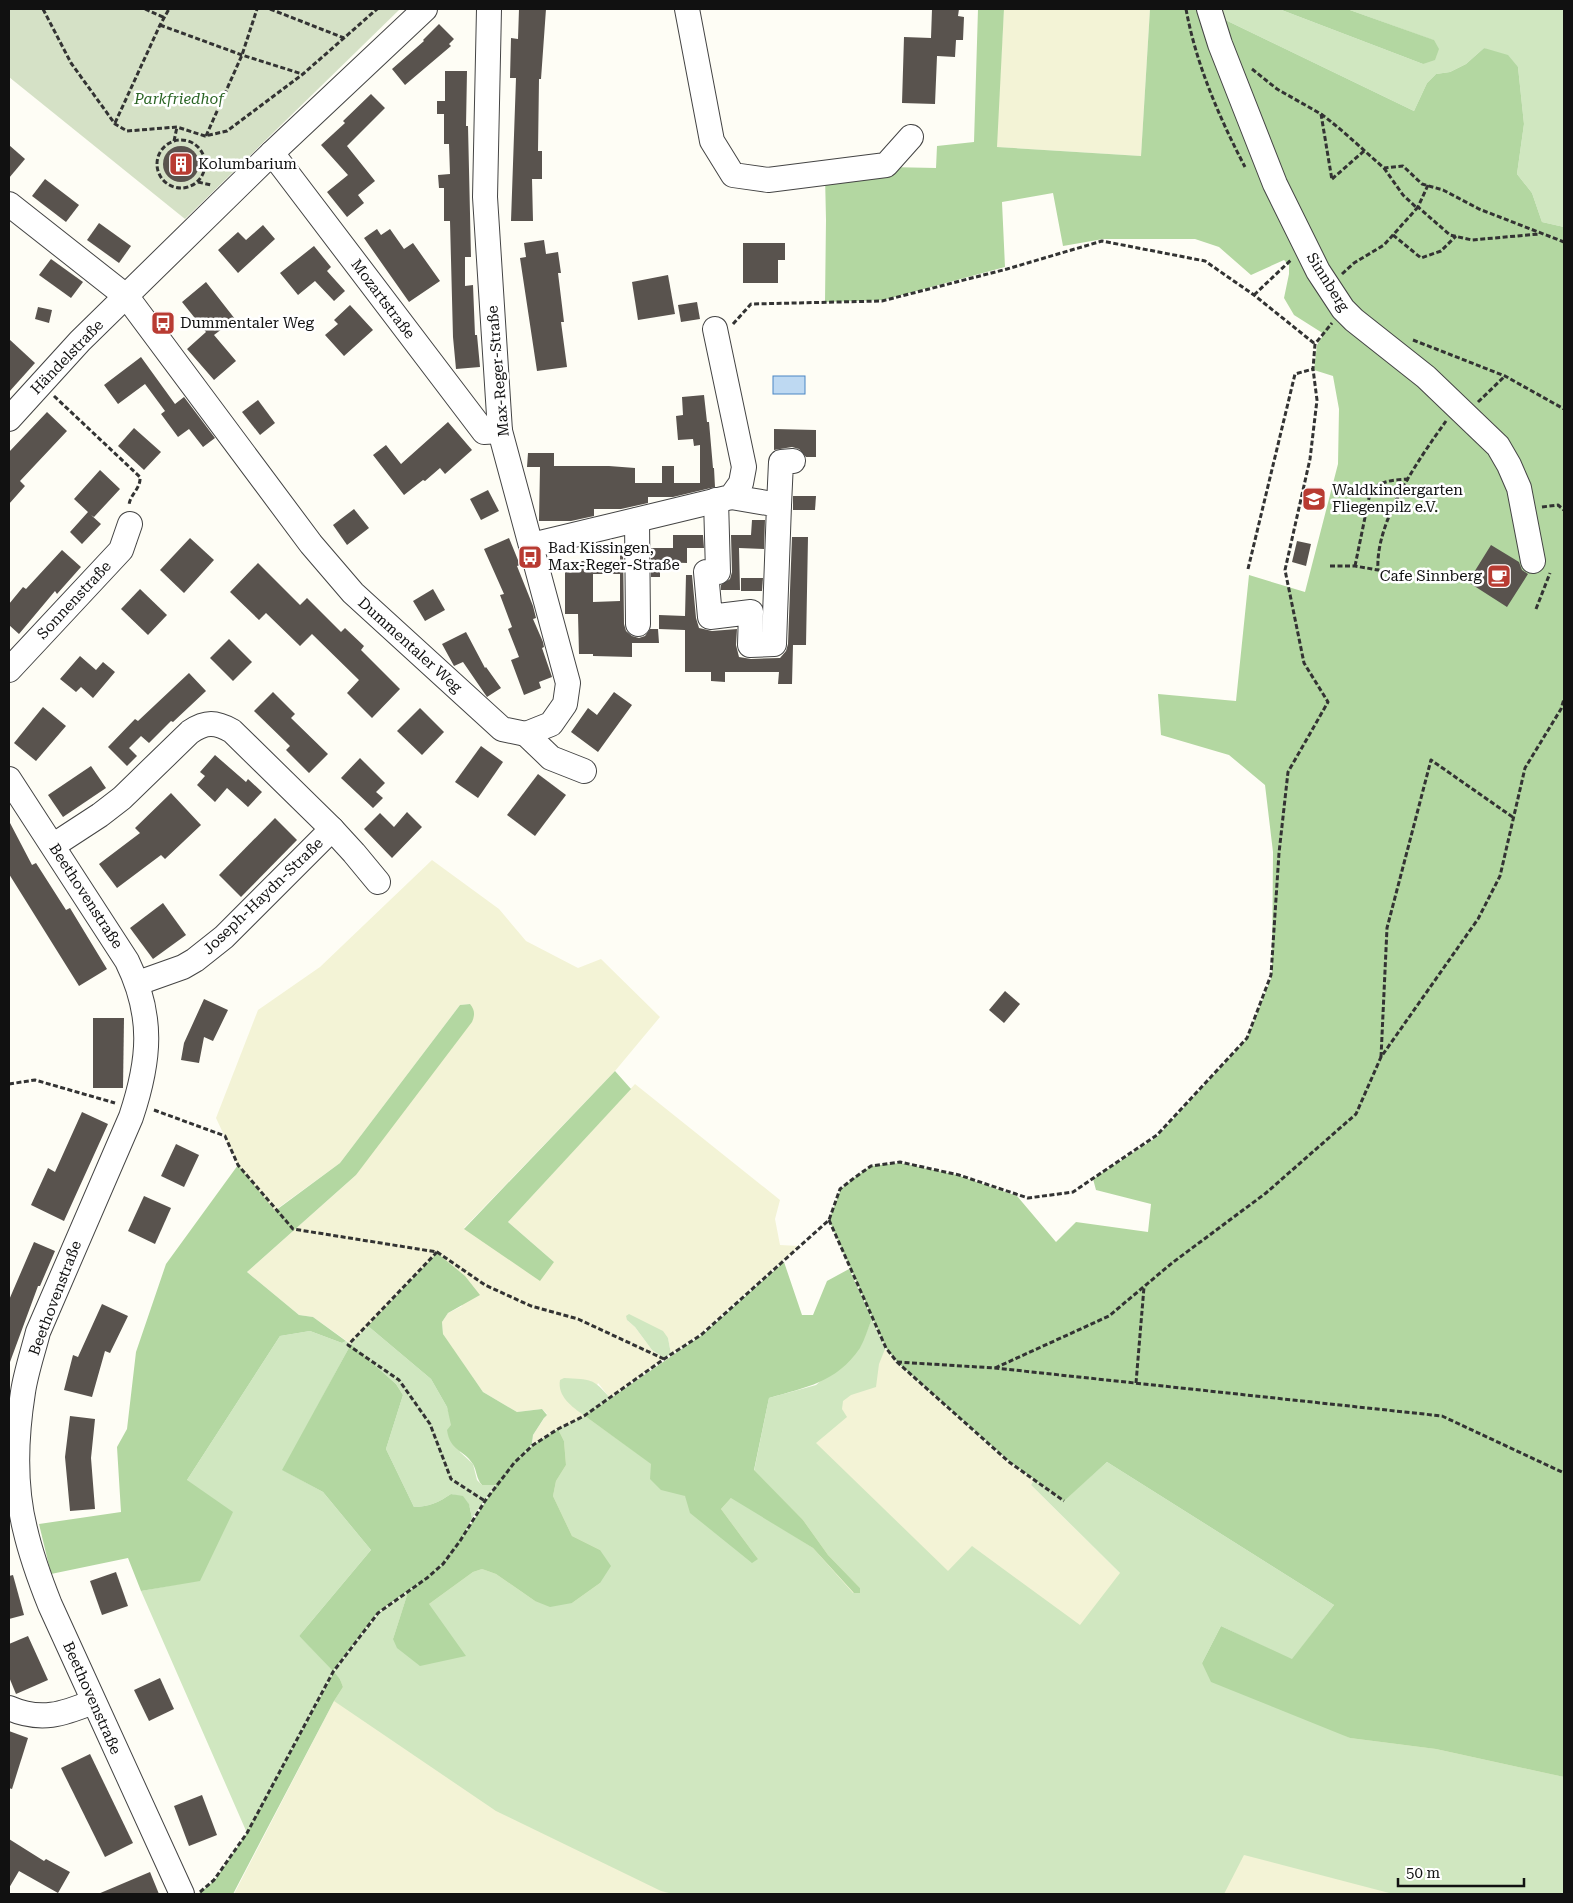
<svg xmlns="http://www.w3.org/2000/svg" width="1573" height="1903" font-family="'Roboto Serif',serif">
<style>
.farmland{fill:#f3f3d6}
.green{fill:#d0e7c0}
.forest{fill:#b3d7a1}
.cemetery{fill:#d5e1c6}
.water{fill:#bed9f2;stroke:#4a86c4}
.building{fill:#59534e;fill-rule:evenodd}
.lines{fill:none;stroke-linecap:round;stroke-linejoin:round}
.minor-casing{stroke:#444;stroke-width:26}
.path{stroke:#333;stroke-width:3;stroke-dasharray:5 2.5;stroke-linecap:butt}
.minor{stroke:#fff;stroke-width:24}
.labels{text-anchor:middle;stroke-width:5;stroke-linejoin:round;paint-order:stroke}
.park-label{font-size:15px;font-style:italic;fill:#2b6525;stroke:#fff}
.poi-label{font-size:15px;fill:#111;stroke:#fff;text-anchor:start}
.street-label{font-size:15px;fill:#111;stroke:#fff}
</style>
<rect width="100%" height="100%" fill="#fefdf5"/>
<g class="farmland">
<path d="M1004 9H1150L1141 156 996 147Z"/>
<path d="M432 860 499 909 526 941 578 968 601 959 660 1017 615 1071 464 1228 554 1262 508 1222 635 1084 780 1200 775 1219 780 1245 799 1246 700 1334 671 1354 668 1338 627 1320 635 1327 652 1350 664 1358 610 1398 598 1383 585 1416 754 1471 860 1347 872 1319 885 1349 896 1362 1009 1463 1034 1480 1031 1485 1120 1573 1202 1663 1211 1682 1564 1777V1894H234L334 1701 355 1644 379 1613 408 1592 393 1639 564 1441 557 1429 533 1444V1435L547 1414 542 1409 517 1412 483 1392 450 1345 443 1334 442 1322 448 1313 462 1306 437 1253 351 1344 313 1317 299 1315 247 1272 356 1175 470 1004 460 1005 340 1163 274 1211 238 1165 216 1118 258 1010 320 967Z"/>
</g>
<g class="green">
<path d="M1211 9H1279L1423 64 1433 40 1347 9H1564V227L1542 222 1532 193 1517 174 1524 124 1518 67 1484 48 1466 64 1450 72 1436 74 1427 83 1414 111 1213 14Z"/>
<path d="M629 1314 663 1331 668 1338 671 1354 664 1358 652 1350 635 1327 627 1320 626 1316Z"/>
<path d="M872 1319 885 1349 879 1364 876 1387 851 1395 843 1401 842 1409 847 1417 816 1443 948 1571 972 1546 1080 1625 1120 1573 1031 1485 1034 1480 1064 1500 1107 1462 1334 1605 1292 1660 1221 1626 1202 1663 1350 1738 1436 1749 1564 1777V1894H1393L1244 1855 1224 1894H673L661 1891 496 1811 334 1701 343 1687 340 1679 333 1672 247 1833 141 1591 200 1580 187 1480 280 1336 310 1331 342 1343 346 1341 351 1344 368 1326 431 1379 447 1407 460 1452 473 1464 477 1480 482 1485H495L472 1518C469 1501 468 1498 451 1494 439 1502 429 1507 414 1507L386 1449 403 1395 396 1384 351 1344 283 1470 323 1492 371 1550 299 1636 334 1671 379 1613 408 1592 393 1639 429 1604 473 1572 482 1569 496 1574 535 1601 572 1603 600 1583V1550L572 1536 553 1496 556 1481 566 1465 564 1441 558 1429 585 1416 652 1464 685 1496 758 1559 721 1509 732 1497 813 1548 853 1593 860 1588 828 1555 803 1520 754 1471 769 1398 816 1385 860 1347Z"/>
<path d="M564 1378C591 1380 592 1377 610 1398L585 1416C572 1407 557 1396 560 1380Z"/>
</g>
<g class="forest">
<path d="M978 9H1004L997 147 1141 156 1150 9H1208L1213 14 1414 111 1427 83 1436 74 1450 72 1466 64 1484 48 1508 55 1518 67 1524 124 1517 174 1532 193 1542 222 1564 227V1777L1436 1749 1350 1738 1211 1682 1202 1663 1221 1626 1292 1659 1334 1605 1107 1462 1064 1501 1010 1462 897 1362 886 1348 829 1220 841 1189 854 1178 871 1166 900 1163 957 1175 1017 1196 1056 1242 1076 1222 1148 1232 1151 1204 1096 1190 1093 1179 1157 1137 1247 1039 1272 976 1273 852 1265 785 1229 755 1161 735 1158 694 1236 701 1249 575 1305 592 1338 464 1339 409 1333 376 1314 370 1317 345 1324 334 1294 315 1284 298 1289 274V265L1284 260 1251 275 1219 247 1195 239H1103L1063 246 1053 193 1002 202 1005 267 883 300 825 302 826 220 825 175 888 167 936 168 937 146 974 142Z"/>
<path d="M1279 9H1347L1434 40 1439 49 1435 60 1423 64Z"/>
<path d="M470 1004C475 1010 475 1015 472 1022L356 1175 247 1272 299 1315 313 1317 346 1341 342 1343 310 1331 280 1336 187 1480 233 1512 200 1581 141 1591 128 1558 51 1574 39 1524 121 1512 117 1447 127 1429 136 1352 166 1264 238 1165 275 1211 340 1163 460 1005Z"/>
<path d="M615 1071 631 1089 508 1222 554 1262 540 1281 464 1229Z"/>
<path d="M437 1253 465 1276 480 1295 448 1313 442 1322 443 1334 483 1392 517 1412 542 1409 547 1415 544 1418 533 1435 532 1444 517 1460 533 1445 558 1429 564 1441 566 1465 556 1481 553 1496 572 1536 600 1550 611 1566 600 1583 572 1603 550 1607 535 1601 496 1574 482 1569 473 1572 429 1604 466 1656 420 1666 397 1648 393 1639 408 1592 443 1564 451 1553 443 1563 427 1577 378 1612 333 1671 299 1636 371 1550 323 1492 282 1470 351 1344 396 1384 403 1395 386 1449 414 1507C429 1507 439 1502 451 1494L463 1496 469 1504 472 1518 461 1540 496 1485H482C476 1478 477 1471 473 1464 463 1449 450 1451 447 1430L451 1425 447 1407 431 1379 368 1326Z"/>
<path d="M784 1262 802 1315H813L827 1281 849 1269 872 1319C868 1328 865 1339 860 1348 836 1383 806 1387 769 1398L754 1470 803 1520 828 1555 860 1588V1593H854L813 1548 731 1498 721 1509 758 1559 752 1563 690 1513 685 1496 661 1490 650 1479 651 1464 585 1416 702 1335Z"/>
<path d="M334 1672 340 1679 343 1687 334 1701 233 1894H198L215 1880 247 1833Z"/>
</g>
<path class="cemetery" d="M9 9H400L185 219 9 77Z"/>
<rect class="water" x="773" y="376" width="32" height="18"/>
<g class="building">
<path d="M519 9H546L541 79H539L538 151H542V179H532L533 221H511L516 78H510L511 38 518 39Z"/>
<path d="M932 9H959L958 16 964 17 963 40H956L955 57 937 56 935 104 902 103 904 37 931 38Z"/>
<path d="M439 24 454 39 449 44 451 46 405 85 392 69 424 41 423 40Z"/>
<path d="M445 71H467L466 126H468L471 257H465V286L473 285 475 335H477L480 367 456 369 453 337 450 221H444V188H439L438 175 450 174 449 144H444V114H437V101H445Z"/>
<path d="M371 94 385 108 347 146 375 181 358 195 364 203 347 217 327 192 348 175 321 145 345 123 343 121Z"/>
<path d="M9 145 25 159 9 178Z"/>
<circle cx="181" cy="164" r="18"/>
<path d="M45 179 79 205 66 222 32 196Z"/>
<path d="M99 223 131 246 119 263 87 240Z"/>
<path d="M263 225 275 239 238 273 218 250 238 232 246 240Z"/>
<path d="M377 229 381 235 390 229 404 249 413 243 440 281 409 302 364 238Z"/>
<path d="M544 240 546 254 558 252 561 273H558L564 322H561L567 367 537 371 520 258 526 257 524 243Z"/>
<path d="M743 243H785V260H778V283H743Z"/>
<path d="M314 246 331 267 327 271 345 291 334 301 315 281 298 295 280 273Z"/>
<path d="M51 259 83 282 71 298 39 275Z"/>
<path d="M668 275 675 314 638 320 632 282Z"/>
<path d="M206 282 235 319 214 335 236 361 214 380 187 349 206 332 182 302Z"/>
<path d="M697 302 700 319 681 322 678 305Z"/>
<path d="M350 305 373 330 344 356 325 335 338 324 334 320Z"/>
<path d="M38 307 52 310 49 323 35 319Z"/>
<path d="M9 339 35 363 9 392Z"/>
<path d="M141 357 175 404 184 397 215 438 203 447 189 429 178 437 161 414 165 411 145 384 118 404 104 385Z"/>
<path d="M704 395 707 422H709L713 468H714L715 487 673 497H648V503L621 509H594V516L571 521H539L540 467H527L528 453H554V466H609L635 468V483H662V466H674V483H700V445L694 446 693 439 678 440 676 416 683 415 682 397Z"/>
<path d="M258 400 275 423 260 435 242 412Z"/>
<path d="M47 412 67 431 20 481 25 486 9 504V452Z"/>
<path d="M448 422 472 450 445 474 440 468 425 481 423 480 404 495 373 455 386 445 401 464Z"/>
<path d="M134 428 161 452 144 470 118 446Z"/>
<path d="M774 429 816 430V457H806L799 449 792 447 774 450Z"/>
<path d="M100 470 120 489 94 517 91 515 101 524 82 544 70 532 88 512 74 499Z"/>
<path d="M488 490 499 511 481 520 470 499Z"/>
<path d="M793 496H816L815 510H793Z"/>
<path d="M354 509 369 528 347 545 333 525Z"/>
<path d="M752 520H765L764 549 739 548 740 590H721V585L730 579 732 572 731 535H751Z"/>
<path d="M673 535H703L704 548H687V563L660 562V577H651V548H673Z"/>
<path d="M792 537H808L806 645H793L792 684H778L779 672H725V682L711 681V672H685V630L659 629V615L685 616 686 575H692L696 618 699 628 712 631 737 629 736 645 739 657 751 659 780 658 786 651 788 644Z"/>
<path d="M190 538 214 560 184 593 160 570Z"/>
<path d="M509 538 520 565 517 566 533 606 536 618 533 619 543 642 544 647 542 648 552 677 539 682 541 688 524 695 511 660 519 657 508 629 512 627 500 595 504 594 484 549Z"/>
<path d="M1297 541 1311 544 1306 566 1292 562Z"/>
<path d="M620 545H623L624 624 626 631 632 636 639 638 645 636 650 629H658L659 643H632V657L593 656V654H579L578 614H565V561H620ZM593 574H620V601L593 602Z"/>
<path d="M1491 545 1519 562 1522 570 1528 574 1507 607 1468 582Z"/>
<path d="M62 550 81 567 57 594 55 591 19 634 9 625V604L23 587 26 589Z"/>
<path d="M258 563 300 605 307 598 341 632 345 628 364 646 361 650 400 689 372 718 347 693 359 680 312 634 300 646 266 613 259 620 230 592Z"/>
<path d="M741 578H763L762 591H741Z"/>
<path d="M140 589 167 615 148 635 121 609Z"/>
<path d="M433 589 445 610 425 621 413 601Z"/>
<path d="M466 632 485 668 486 667 501 688 487 697 463 662 454 666 442 644Z"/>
<path d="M229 639 252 662 233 681 210 658Z"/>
<path d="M80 656 96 670 103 662 115 672 93 698 81 687 76 692 60 679Z"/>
<path d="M189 673 206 691 173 722 171 721 149 743 141 736 129 748 137 756 127 766 108 747 135 719 138 721Z"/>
<path d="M273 692 295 714 291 718 328 754 309 773 286 750 290 746 254 711Z"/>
<path d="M614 692 632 705 598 752 571 732 588 708 597 715Z"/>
<path d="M43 707 66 726 36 761 14 743Z"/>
<path d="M420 708 444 732 422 755 397 731Z"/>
<path d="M481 746 503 762 478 798 455 782Z"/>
<path d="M215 755 246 782 248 779 262 792 248 807 227 788 215 802 197 785 205 776 200 772Z"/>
<path d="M360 758 385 783 376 792 383 798 373 808 341 778Z"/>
<path d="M91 766 106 788 63 817 48 795Z"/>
<path d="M538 774 566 795 535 836 507 815Z"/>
<path d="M171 793 201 825 165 859 161 855 117 888 99 864 140 833 135 828Z"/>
<path d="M407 812 422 827 392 858 364 829 380 813 394 827Z"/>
<path d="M275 818 297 840 241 897 219 875Z"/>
<path d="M9 821 32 865 36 863 66 910 70 908 107 969 79 986 9 874Z"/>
<path d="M163 903 186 935 153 959 130 928Z"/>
<path d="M1005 991 1020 1004 1004 1023 989 1010Z"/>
<path d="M204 999 228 1010 213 1041 204 1037 199 1063 181 1060 184 1043Z"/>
<path d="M93 1018H124L123 1088H93Z"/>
<path d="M82 1112 108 1124 64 1221 31 1205 48 1168 55 1172Z"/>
<path d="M176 1144 199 1155 184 1187 161 1176Z"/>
<path d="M144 1196 171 1208 155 1244 128 1231Z"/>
<path d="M34 1242 55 1251 40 1286H38L10 1362 9 1361V1300Z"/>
<path d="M102 1304 128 1316 110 1353 105 1351 92 1397 64 1390 73 1355 78 1357Z"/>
<path d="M70 1416 95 1419 91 1458 95 1509 70 1511 65 1457Z"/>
<path d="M116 1572 128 1606 102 1615 90 1581Z"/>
<path d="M13 1575 24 1615 9 1619V1576Z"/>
<path d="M28 1636 48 1680 16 1694 9 1677V1644Z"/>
<path d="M160 1678 174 1709 149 1721 134 1690Z"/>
<path d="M9 1731 28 1738 12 1789 9 1788Z"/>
<path d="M90 1754 133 1843 105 1857 61 1768Z"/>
<path d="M202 1795 217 1835 189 1846 174 1806Z"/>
<path d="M9 1839 44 1861 46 1859 70 1872 58 1893 19 1871 9 1888Z"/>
<path d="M150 1872 159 1894H98Z"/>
</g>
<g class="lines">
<g class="minor-casing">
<g id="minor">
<path d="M489 9 485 197 500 431 568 683 565 704 551 724 526 734"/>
<path d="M687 9 712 141 733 175 768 180 886 165 911 137"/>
<path d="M1209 9 1220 44 1275 184 1318 271 1343 309 1354 320 1426 377 1498 446 1509 465 1519 488 1533 561"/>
<path d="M272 153 484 432 500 431"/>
<path d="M9 204 127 297 311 544 353 593 502 729 526 734"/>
<path d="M9 419 80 341 272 153 425 9"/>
<path d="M716 500 718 572H706L710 617 751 612 750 645 774 644 779 505 731 497"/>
<path d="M779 505 781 462 793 461"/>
<path d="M637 520 638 624"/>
<path d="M532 545 731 497 741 483 744 467 715 329"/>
<path d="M9 670 121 550 130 524"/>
<path d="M526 734 551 758 584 771"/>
<path d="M9 779 127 961C154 1016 150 1060 131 1117L38 1332C33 1352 26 1372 23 1392 16 1436 14 1485 25 1529 31 1555 40 1580 50 1605L182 1894"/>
<path d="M332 829 354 853 378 882"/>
<path d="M54 845 100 815 122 798 190 732C206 721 216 722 232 731L332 829 224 937 195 960 183 967 138 983"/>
<path d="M9 1708C41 1722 63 1714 93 1702"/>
</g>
</g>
<g class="path">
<path d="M43 9 71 63 115 124 127 131 177 127 205 136 227 131 303 74 377 9"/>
<path d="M145 9 165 18"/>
<path d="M270 9 344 38"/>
<path d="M1186 9C1196 64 1219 117 1245 167"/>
<path d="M160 25 242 55 302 74"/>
<path d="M1252 69 1277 89 1321 114 1332 180"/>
<path d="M1321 114C1344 131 1363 150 1384 168L1403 166 1422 184 1443 190 1479 209 1564 242"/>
<path d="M115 123 160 25 169 9"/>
<path d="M206 136 242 55 257 9"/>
<circle cx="181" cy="164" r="24"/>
<path d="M174 141 177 127"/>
<path d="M1384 168 1403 195 1417 208"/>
<path d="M1332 179 1364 151"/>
<path d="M198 182 211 185"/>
<path d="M1428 185 1418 207 1450 235 1472 240 1539 234"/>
<path d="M1393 235 1421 258 1441 251 1456 236"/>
<path d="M1342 274 1354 263 1384 245 1418 207"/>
<path d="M1254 295 1292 259"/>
<path d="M733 324 751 304 882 301 1007 269 1102 241 1205 261 1254 295 1315 344"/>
<path d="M1413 340 1505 376 1564 409"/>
<path d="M54 396 140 477C141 489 129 495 129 506"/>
<path d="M1478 402 1505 376"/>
<path d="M1542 507 1558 505 1564 510"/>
<path d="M1330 566H1355L1378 570C1375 521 1419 459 1446 421"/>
<path d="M1355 566 1370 493C1379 480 1394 480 1409 479"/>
<path d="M1248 569 1295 374 1313 369"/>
<path d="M1536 609 1550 573"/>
<path d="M1381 1057 1387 928 1431 760 1514 818"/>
<path d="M9 1084 35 1080 115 1103"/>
<path d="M154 1110 225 1136 238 1165 293 1229 437 1252 348 1345 399 1380 430 1424 451 1479 485 1501"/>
<path d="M829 1220 886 1348 897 1362 1009 1462 1064 1501"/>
<path d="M437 1252 485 1285 531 1306 578 1319 664 1359"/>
<path d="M897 1362 995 1368 1442 1416 1564 1473"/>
<path d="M995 1368 1109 1316 1172 1263 1266 1193 1356 1114 1381 1057 1478 919 1500 876 1525 768 1561 709 1564 699"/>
<path d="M1136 1383 1144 1287"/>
<path d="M200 1892 214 1880 247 1833 333 1672 378 1613 427 1578 443 1564 460 1541 485 1501 514 1463 533 1445 558 1429 584 1416 664 1359 701 1335 829 1220 840 1189 854 1178 871 1166 900 1162 959 1175 1028 1198 1073 1192 1157 1135 1247 1038 1271 975 1279 853 1288 772 1328 702 1304 663 1285 570 1310 459 1317 400 1313 369 1315 344 1332 323"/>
</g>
<use href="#minor" class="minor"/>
</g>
<defs>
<g id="building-square" transform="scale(1.25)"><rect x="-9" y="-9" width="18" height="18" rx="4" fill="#b83b32" stroke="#fff"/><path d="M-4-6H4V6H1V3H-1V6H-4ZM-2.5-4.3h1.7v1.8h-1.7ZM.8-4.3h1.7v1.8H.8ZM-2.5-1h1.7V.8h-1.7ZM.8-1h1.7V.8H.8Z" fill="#fff"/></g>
<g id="bus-square" transform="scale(1.25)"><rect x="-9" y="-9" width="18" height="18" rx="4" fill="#b83b32" stroke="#fff"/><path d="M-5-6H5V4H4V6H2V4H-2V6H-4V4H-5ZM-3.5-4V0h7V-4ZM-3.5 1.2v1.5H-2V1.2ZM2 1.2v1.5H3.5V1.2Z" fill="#fff"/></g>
<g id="school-square" transform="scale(1.25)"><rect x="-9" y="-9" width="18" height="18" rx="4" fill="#b83b32" stroke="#fff"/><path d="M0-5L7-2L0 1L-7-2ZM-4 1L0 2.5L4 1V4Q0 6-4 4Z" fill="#fff"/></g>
<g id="cafe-square" transform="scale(1.25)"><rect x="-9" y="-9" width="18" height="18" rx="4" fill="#b83b32" stroke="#fff"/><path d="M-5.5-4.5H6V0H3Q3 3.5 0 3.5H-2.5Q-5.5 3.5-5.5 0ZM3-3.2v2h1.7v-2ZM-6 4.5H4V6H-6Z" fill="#fff"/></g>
</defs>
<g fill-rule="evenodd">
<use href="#building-square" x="181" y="164"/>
<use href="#bus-square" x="163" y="323"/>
<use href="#school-square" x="1314" y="499"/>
<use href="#bus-square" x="530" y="557"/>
<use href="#cafe-square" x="1499" y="576"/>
</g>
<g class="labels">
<g class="park-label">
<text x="179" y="104">Parkfriedhof</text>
</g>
<g class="poi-label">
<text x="198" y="169">Kolumbarium</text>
<text x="180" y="328">Dummentaler Weg</text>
<text x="1332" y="495">Waldkindergarten<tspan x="1332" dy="17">Fliegenpilz e.V.</tspan></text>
<text x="548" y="553">Bad Kissingen,<tspan x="548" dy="17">Max-Reger-Straße</tspan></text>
<text x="1482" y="581" text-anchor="end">Cafe Sinnberg</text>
</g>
<g class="street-label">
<text transform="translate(1328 282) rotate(58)" y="5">Sinnberg</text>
<text transform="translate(383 299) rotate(53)" y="5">Mozartstraße</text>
<text transform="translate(67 357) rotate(-46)" y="5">Händelstraße</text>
<text transform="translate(498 371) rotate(-95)" y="5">Max-Reger-Straße</text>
<text transform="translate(74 600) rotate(-47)" y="5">Sonnenstraße</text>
<text transform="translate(410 645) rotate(42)" y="5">Dummentaler Weg</text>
<text transform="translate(86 896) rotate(57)" y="5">Beethovenstraße</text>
<text transform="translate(263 896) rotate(-44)" y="5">Joseph-Haydn-Straße</text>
<text transform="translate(55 1298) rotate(-69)" y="5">Beethovenstraße</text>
<text transform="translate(92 1698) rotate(66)" y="5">Beethovenstraße</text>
</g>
</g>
<rect width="1573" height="1903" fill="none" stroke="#111111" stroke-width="20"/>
<path d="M1398 1878v8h126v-8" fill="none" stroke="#111111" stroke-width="2.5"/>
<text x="1406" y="1878" font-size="15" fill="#111111" stroke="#ffffff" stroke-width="4" paint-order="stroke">50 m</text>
</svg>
